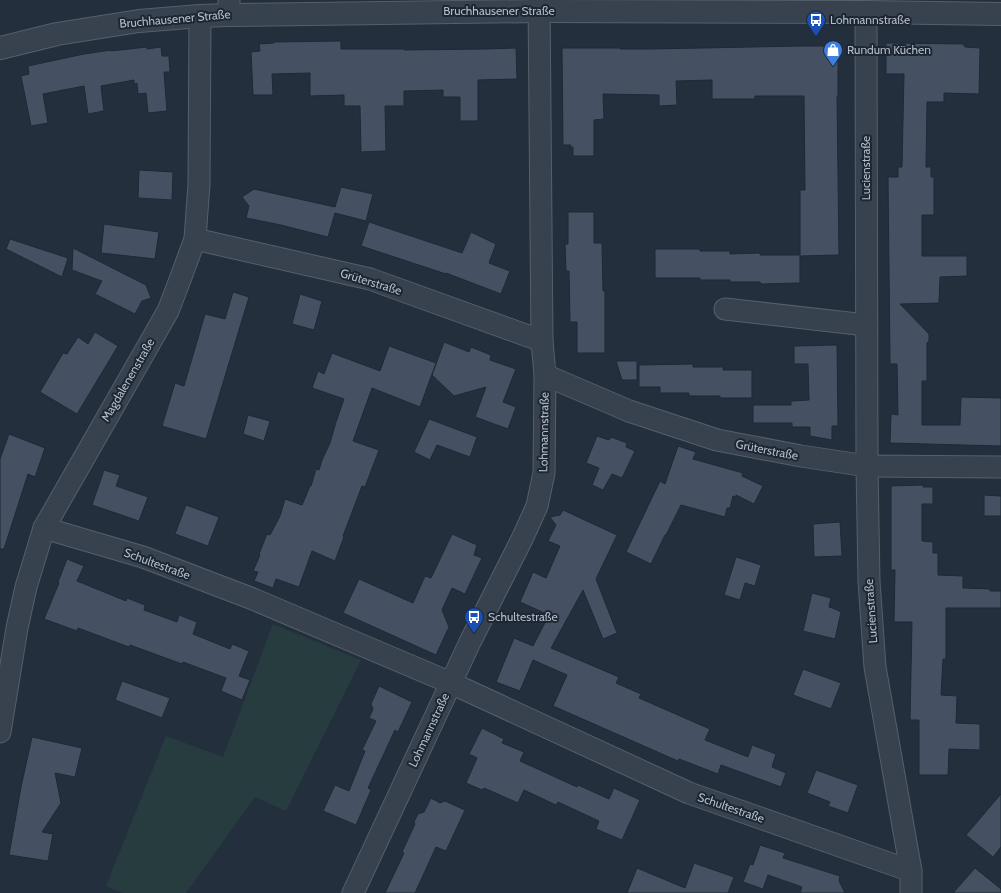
<svg xmlns="http://www.w3.org/2000/svg" width="1001" height="893" font-family="Cabin,sans-serif">
<style>
.green{fill:#263c3f}
.building{fill:#455162;stroke:#1f2835}
.lines{fill:none;stroke-linecap:round;stroke-linejoin:round}
.minor-casing{stroke:#565f6c;stroke-width:23}
.tertiary-casing{stroke:#565f6c;stroke-width:24}
.minor{stroke:#38414e;stroke-width:21}
.tertiary{stroke:#38414e;stroke-width:22}
.labels{text-anchor:middle;stroke-width:4;stroke-linejoin:round;paint-order:stroke}
.street-label{font-size:12px;fill:#b4bcc9;stroke:#1d2633}
.poi-label{font-size:12px;fill:#b4bcc9;stroke:#1d2633;text-anchor:start}
</style>
<rect width="100%" height="100%" fill="#242f3e"/>
<path class="green" d="M273 624 361 660 286 811 255 797 186 893H123L106 886 166 736 223 757Z"/>
<g class="building">
<path d="M341 41V49H404V50L486 49 516 48 517 79 478 80V121H460V97H443V90L404 91V106H385L386 151 361 152 360 106H344V95L310 96V73L272 74 273 95H253L251 52 260 51 259 44 274 43V42Z"/>
<path d="M886 43 963 44 965 47 980 48 979 94 944 93V102H927L926 167H931V177H934V215H922V256H967V276L940 277 939 303 900 304 929 334V341L927 343V381H922V425H960L961 397 1001 398V446L890 443 891 414 898 415 897 364H890L888 177H898V167H902L904 74H886Z"/>
<path d="M802 46H838V96H837L839 255 800 256V283L761 284 760 282H730V280H700V278H655V249H700V251H730V254L760 253V255H800V190H805L804 96H755V99H712V80L676 81 677 105 659 106V95L603 94 604 119 594 120V156H573V147H570L571 145H563L562 48H620V49H651Z"/>
<path d="M147 47V49L161 47 162 56H169L170 72H164L167 111 148 113 146 93 138 94 137 83 134 84V80L101 86 104 111 88 114 84 86 43 94 48 123 31 126 21 76 29 74 28 66 84 54 111 50V51Z"/>
<path d="M139 170 173 172 172 200 138 198Z"/>
<path d="M341 187 373 194 366 221 335 213 328 237 281 225 246 218 249 206 242 197 254 189 335 207Z"/>
<path d="M568 212H594V243H602L603 291H605V353H577V322H570L569 271H566L565 244H568Z"/>
<path d="M369 222 462 253 471 232 496 244 489 263 510 271 501 294 446 273V274L361 246Z"/>
<path d="M104 224 159 232 155 259 101 253Z"/>
<path d="M10 239 68 258 62 277 6 249Z"/>
<path d="M73 248 146 285 151 298 142 301 135 314 95 294 102 281 72 270Z"/>
<path d="M233 292 249 297 206 439 162 426 175 383 184 386 205 314 225 319Z"/>
<path d="M300 294 322 301 314 330 292 324Z"/>
<path d="M95 332 118 346 77 414 40 392 63 353 67 354 78 337 88 344Z"/>
<path d="M444 342 469 352 471 347 491 355 490 360 516 369 503 402 516 407 508 429 475 417 486 387 454 396 432 375Z"/>
<path d="M837 345 838 426H832V440L810 436V427H792V423H753V405H791V401L809 400 808 364H794V346Z"/>
<path d="M389 346 436 363 420 407 372 388 353 441 379 450 365 487 362 486 343 536 344 537 335 561 312 551 299 587 276 579 273 588 254 581 258 572 253 571 260 555 259 554 267 534 270 535 280 516 285 499 302 505 310 486H311L316 469 319 470 322 460 330 443 336 422 344 399 312 388 318 371 324 374 332 353 380 371Z"/>
<path d="M616 361H637V380H622Z"/>
<path d="M693 364V367H723V370H752V398H720V396H689V393H660V387H639V365Z"/>
<path d="M248 415 270 421 264 441 243 434Z"/>
<path d="M429 419 477 437 470 457 437 445 430 460 414 452Z"/>
<path d="M9 434 45 448 35 477 28 474 4 549H0V459Z"/>
<path d="M597 436 609 440 611 437 627 443 626 447 635 451 622 478 612 474 603 490 592 485 599 468 586 463Z"/>
<path d="M678 446 696 452 693 459 743 473 742 476 763 486 754 504 736 495V497L733 496 730 508H727L725 517 681 505 666 535H665L651 564 626 552 660 481 665 484Z"/>
<path d="M104 470 120 475 116 486 148 497 139 521 92 505Z"/>
<path d="M923 485V487H933V504H922V541L933 542V553H938V575L963 576V588L990 589V591H1001V608H946V659H943L941 695 957 696 956 723 980 724V750L949 749 948 775H919V720H910L912 622H894L895 570H891V486Z"/>
<path d="M984 495 1001 496V516H984Z"/>
<path d="M186 505 219 517 208 546 175 534Z"/>
<path d="M563 510 617 535 596 579 617 633 603 639 583 590 551 648 619 677 616 683 641 694 639 698 710 729 705 740 748 757 752 745 776 754 772 767 786 773 781 787 721 765 718 774 679 759 678 761 553 706 567 675 533 660 520 691 496 682 514 638 533 646 549 615 520 602 533 572 546 578 560 546 548 541 556 525 550 517 560 515Z"/>
<path d="M840 522 842 556 814 557 813 524Z"/>
<path d="M452 534 477 545 474 555 482 558 465 594 452 588 442 610 449 627 436 655 343 613 359 579 413 603 425 576 431 578Z"/>
<path d="M736 557 761 565 755 586 745 583 740 600 724 595Z"/>
<path d="M67 559 84 566 77 581 126 601 127 598 145 605 144 610 177 622 179 615 197 622 193 634 230 649 232 644 249 651 239 676 250 680 242 700 221 691 226 678 183 662 182 664 130 645 129 647 78 628 77 631 44 619 59 583 58 582Z"/>
<path d="M812 593 831 598 829 607 835 609 841 612 835 639 803 631Z"/>
<path d="M803 669 841 683 831 709 793 695Z"/>
<path d="M122 681 170 698 162 718 115 700Z"/>
<path d="M379 686 412 702 398 732 395 730 368 788 371 790 356 825 323 811 335 785 349 791 365 751 362 750 376 721 369 718 373 709 371 704Z"/>
<path d="M482 728 504 739 502 743 524 752 520 761 577 787 578 785 609 799 614 788 640 800 622 840 596 829 599 821 558 802 556 805 524 790 518 803 484 788 482 790 466 783 477 758 469 754Z"/>
<path d="M32 737 82 748 75 777 55 773 61 803 42 832 53 834 48 861 9 855 21 787Z"/>
<path d="M816 770 858 785 848 813 828 806 830 802 807 793Z"/>
<path d="M1001 794V847L993 857 966 835Z"/>
<path d="M431 798 440 803 445 801 465 810 446 851 436 847 415 893H385L404 853 402 852 415 824 414 822 418 814 424 812Z"/>
<path d="M760 845 785 853 783 858 840 876 839 881 845 893H800L802 887 768 875 763 889 743 882 750 864 753 865Z"/>
<path d="M694 863 734 877 728 893H627L637 868 685 888Z"/>
<path d="M975 868 1001 889V893H953Z"/>
</g>
<g class="lines">
<g class="minor-casing">
<g id="minor">
<path d="M229 0V15"/>
<path d="M866 12 867 466 869 581 875 667 911 871V893"/>
<path d="M195 239 370 279 542 341"/>
<path d="M725 309 866 325"/>
<path d="M545 375 629 411 717 440 801 456 867 466 1001 467"/>
<path d="M44 528 143 557 253 599 451 683 689 793 911 871"/>
<path d="M0 732 17 628 26 587 44 528 168 311 181 277 195 239 199 184 200 16"/>
<path d="M353 893 470 642 522 539 537 506 544 473 545 375 542 341 539 0"/>
</g>
</g>
<g class="tertiary-casing">
<path id="tertiary" d="M0 48 57 34 139 21 200 16 229 15 539 11 866 12 1001 14"/>
</g>
<use href="#minor" class="minor"/>
<use href="#tertiary" class="tertiary"/>
</g>
<defs>
<g id="bus-pin" transform="scale(1)"><path d="M0 17L-7.5 6A9.5 9.5 0 1 1 7.5 6Z" fill="#1a4fb4" stroke="#1d2633"/><path d="M-5-6H5V4H4V6H2V4H-2V6H-4V4H-5ZM-3.5-4V0h7V-4ZM-3.5 1.2v1.5H-2V1.2ZM2 1.2v1.5H3.5V1.2Z" fill="#fff"/></g>
<g id="shop-pin" transform="scale(1)"><path d="M0 17L-7.5 6A9.5 9.5 0 1 1 7.5 6Z" fill="#3f7fe0" stroke="#1d2633"/><path d="M-5-2.5h2.3a2.7 3.5 0 0 1 5.4 0H5L5.5 6h-11ZM-1.5-2.5h3a1.5 2.3 0 0 0-3 0Z" fill="#fff"/></g>
</defs>
<g fill-rule="evenodd">
<use href="#bus-pin" x="816" y="20"/>
<use href="#shop-pin" x="833" y="50"/>
<use href="#bus-pin" x="474" y="617"/>
</g>
<g class="labels">
<g class="street-label">
<text x="499" y="15">Bruchhausener Straße</text>
<text transform="translate(175 19) rotate(-5)" y="4">Bruchhausener Straße</text>
<text transform="translate(866 168) rotate(-90)" y="4">Lucienstraße</text>
<text transform="translate(371 282) rotate(17)" y="4">Grüterstraße</text>
<text transform="translate(128 380) rotate(-60)" y="4">Magdalenenstraße</text>
<text transform="translate(544 432) rotate(-89)" y="4">Lohmannstraße</text>
<text transform="translate(767 450) rotate(11)" y="4">Grüterstraße</text>
<text transform="translate(157 564) rotate(20)" y="4">Schultestraße</text>
<text transform="translate(871 611) rotate(-94)" y="4">Lucienstraße</text>
<text transform="translate(429 730) rotate(-65)" y="4">Lohmannstraße</text>
<text transform="translate(731 808) rotate(19)" y="4">Schultestraße</text>
</g>
<g class="poi-label">
<text x="830" y="24">Lohmannstraße</text>
<text x="847" y="54">Rundum Küchen</text>
<text x="488" y="621">Schultestraße</text>
</g>
</g>
</svg>
